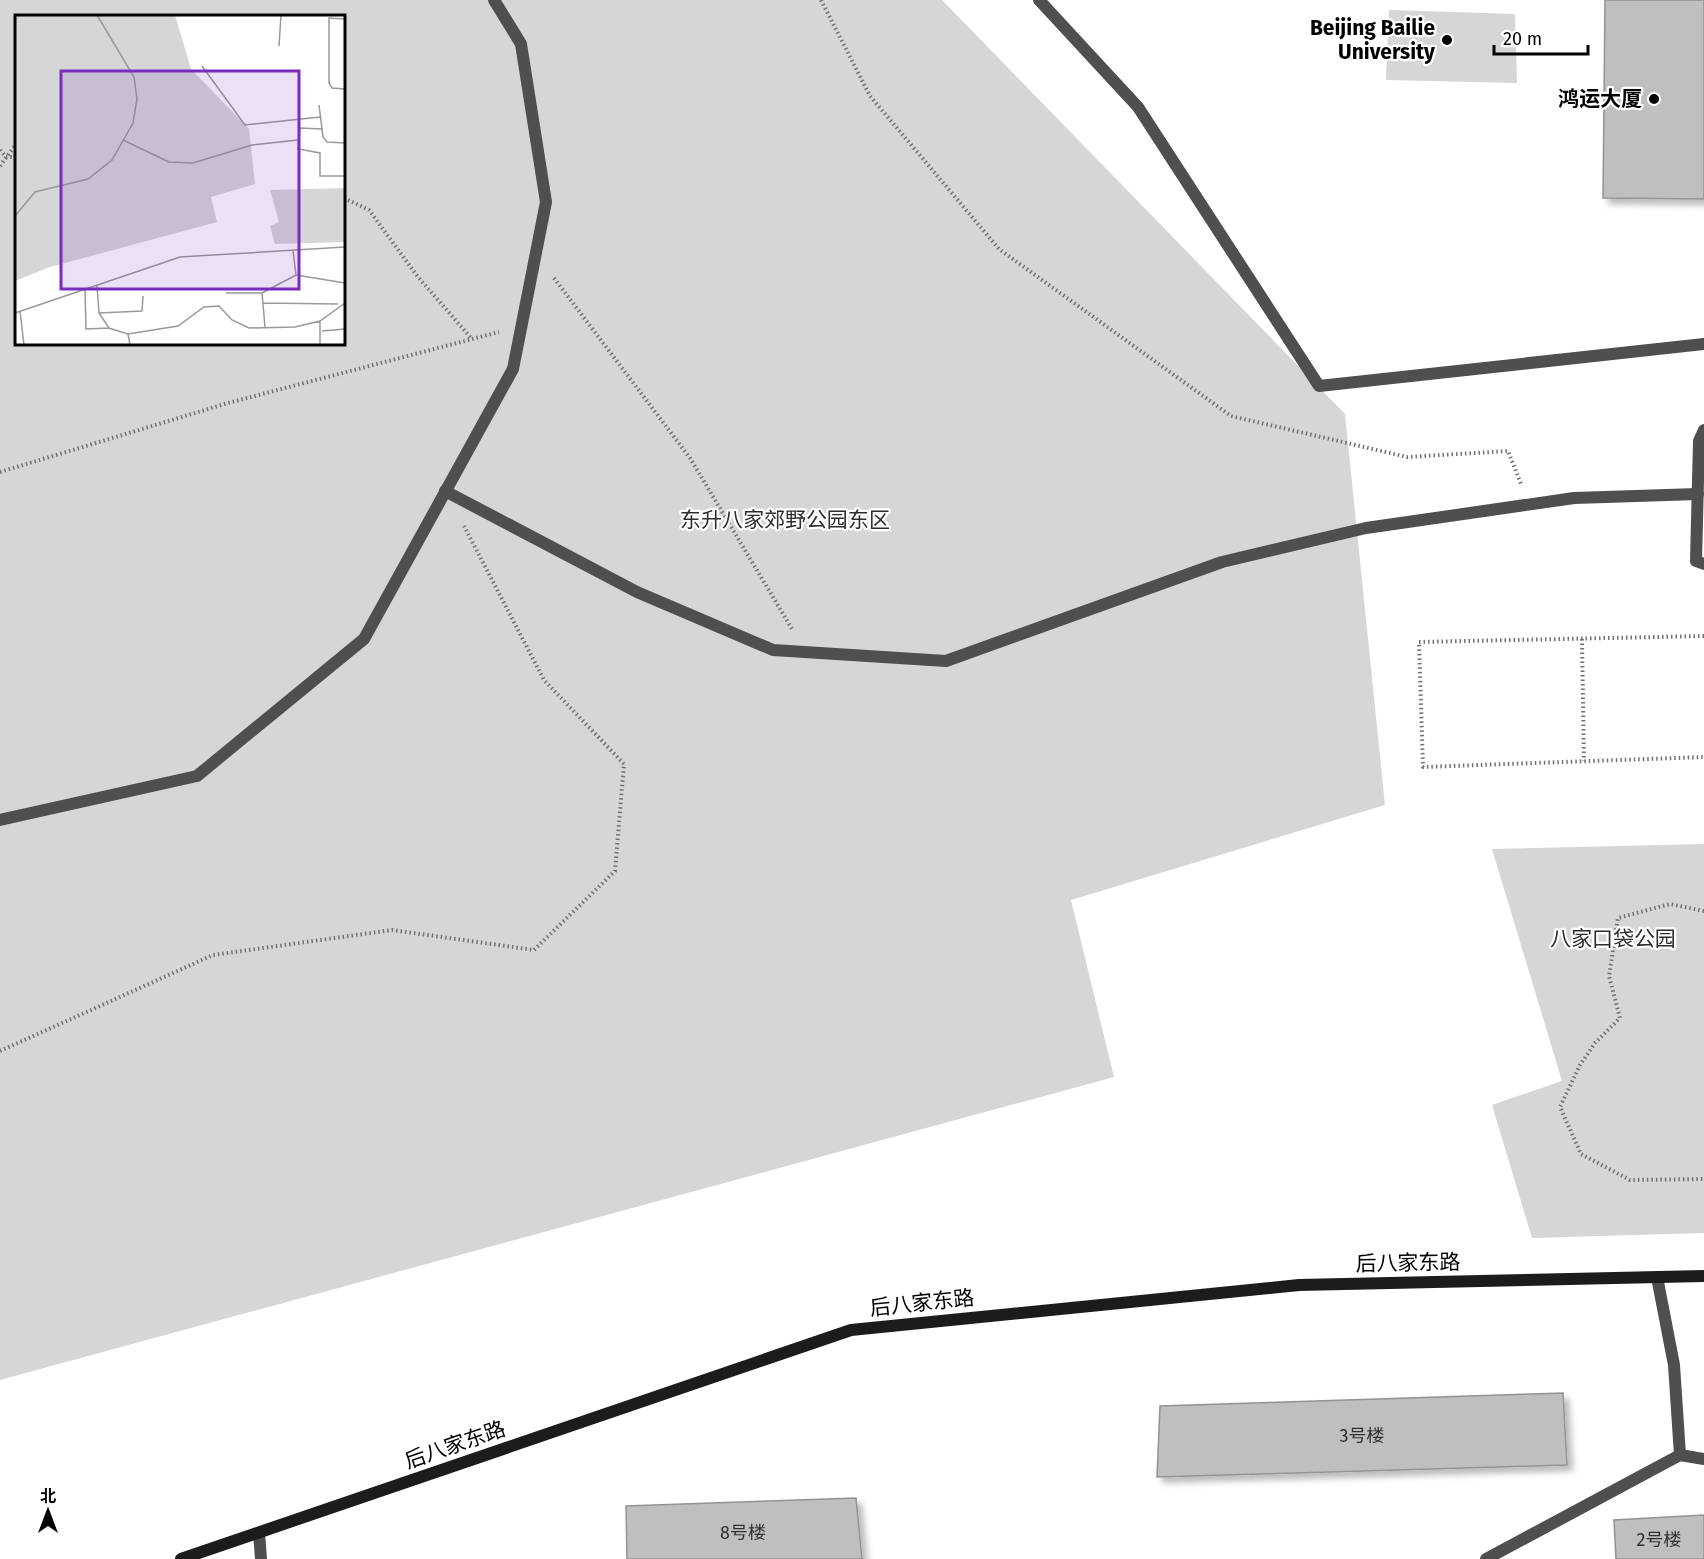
<svg xmlns="http://www.w3.org/2000/svg" width="1704" height="1559" font-family="'Fira Sans','Noto Sans SC',sans-serif">
<style>
.green{fill:#d6d6d6;fill-rule:evenodd}
.building{fill:#bfbfbf;stroke:#939393;stroke-width:1.5;filter:url(#shadow)}
.lines{fill:none;stroke-linecap:round;stroke-linejoin:round}
.path{stroke:#717171;stroke-width:4;stroke-dasharray:1.5 3;stroke-linecap:butt}
.lane{stroke:#4f4f4f;stroke-width:12}
.street{stroke:#4f4f4f;stroke-width:12}
.secondary{stroke:#1c1c1c;stroke-width:12}
.poi-dot{fill:#000;stroke:#fff;stroke-width:2}
.labels{text-anchor:middle;stroke-width:4.5;stroke-linejoin:round;paint-order:stroke}
.number-label{font-size:18px;fill:#303030}
.poi-label{font-size:21px;font-weight:bold;fill:#000;stroke:#fff;text-anchor:end}
.park-label{font-size:21px;fill:#2d2d2d;stroke:#fff}
.street-label{font-size:21px;fill:#000;stroke:#fff}
.inset-road{fill:none;stroke:#999;stroke-width:1.5}
.view{fill:#7b2cbf;fill-opacity:0.15;stroke:#7b2cbf;stroke-width:3}
.inset-edge{fill:none;stroke:#000;stroke-width:3}
</style>
<defs>
<filter id="shadow"><feDropShadow dx="5.5" dy="5.5" stdDeviation="3" flood-color="#0004"/></filter>
</defs>
<rect width="100%" height="100%" fill="#fff"/>
<g class="green">
<path d="M0 0H942L1345 414 1385 805 1071 900 1114 1077 0 1380ZM16 16H344V344H16Z"/>
<path d="M1389 10 1515 14 1517 83 1386 80Z"/>
<path d="M1704 844V1233L1532 1238 1492 1105 1562 1081 1492 849Z"/>
</g>
<g class="building">
<path d="M1605 0H1704V199L1603 198Z"/>
<path d="M1563 1393 1567 1465 1157 1477 1160 1406Z"/>
<path d="M856 1498 862 1559H627L626 1506Z"/>
<path d="M1704 1515V1559H1616L1614 1520Z"/>
</g>
<g class="lines">
<g class="path">
<path d="M821 0 870 96 999 249 1231 416 1407 457 1508 451 1521 484"/>
<path d="M0 150 6 157H16"/>
<path d="M0 166 16 144"/>
<path d="M344 198 369 210 418 277 472 339"/>
<path d="M554 278 690 458 792 629"/>
<path d="M0 472 228 403 499 332"/>
<path d="M1704 636 1419 642 1423 767 1704 757"/>
<path d="M1582 639 1584 761"/>
<path d="M1704 911 1670 904 1618 918 1609 976 1620 1018 1595 1043 1580 1065 1560 1107 1581 1154 1630 1180 1704 1179"/>
<path d="M0 1051 213 955 392 930 534 950 615 871 624 764 544 680 464 526"/>
</g>
<g class="lane">
<path d="M1039 0 1138 107 1319 386 1704 344"/>
<path d="M445 491 637 592 773 650 946 661 1222 562 1366 528 1574 498 1698 494"/>
<path d="M0 820 197 776 364 639 513 369 546 202 521 44 494 0"/>
</g>
<g class="street">
<path d="M1704 430 1699 441 1696 561 1704 564"/>
<path d="M1680 1455 1704 1459"/>
<path d="M259 1533 261 1559"/>
<path d="M1486 1559 1680 1455 1674 1365 1657 1277"/>
</g>
<path class="secondary" d="M181 1559 851 1330 1299 1285 1704 1276"/>
</g>
<g class="poi-dot">
<circle cx="1447" cy="40" r="6"/>
<circle cx="1654" cy="99" r="6"/>
</g>
<g class="labels">
<g class="number-label">
<text x="1362" y="1442">3号楼</text>
<text x="743" y="1539">8号楼</text>
<text x="1659" y="1546">2号楼</text>
</g>
<g class="poi-label">
<text x="1435" y="35">Beijing Bailie<tspan x="1435" dy="24">University</tspan></text>
<text x="1642" y="106">鸿运大厦</text>
</g>
<g class="park-label">
<text x="785" y="527">东升八家郊野公园东区</text>
<text x="1613" y="946">八家口袋公园</text>
</g>
<g class="street-label">
<text transform="translate(1408 1263) rotate(-1)" y="7">后八家东路</text>
<text transform="translate(922 1303) rotate(-6)" y="7">后八家东路</text>
<text transform="translate(455 1445) rotate(-19)" y="7">后八家东路</text>
</g>
</g>
<g transform="translate(15 15)">
<rect width="330" height="330" fill="#fff"/>
<path d="M0 0H160L176 54 234 114 240 169 196 182 202 207 35 252 0 266ZM330 173V227L260 229 255 211 264 207 255 175Z" fill="#d6d6d6"/>
<path class="inset-road" d="M330 4 314 3V68L317 73 330 74M264 31 266 0M187 51 230 110 305 102M304 90 308 122 312 127 330 128M308 114 285 113 283 134 305 138V161H330M108 125 154 147 178 148 237 130 283 125M0 201 20 177 73 164 97 145 118 108 122 84 119 62 82 0M281 260 330 268M82 271 84 298 127 296 128 281M70 274 71 314 94 313M211 278H247L250 312M247 278 281 260 278 235M248 288 323 289M5 296 9 330M0 298 165 242 330 232M84 298 94 313 113 319 115 330M307 316 330 314M113 319 163 311 189 292 204 291 217 305 234 313 280 312 305 306 330 288M305 330V306"/>
<path class="view" d="M46 56H284V274H46Z"/>
<rect width="330" height="330" class="inset-edge"/>
</g>
<g transform="translate(48 1511)" stroke="#ffffff" stroke-width="4.5" paint-order="stroke">
<path d="M0-4.5L10 22L0 15L-10 22Z" fill="#000000"/>
<text y="-9" font-size="16" font-weight="bold" text-anchor="middle" fill="#000000">北</text>
</g>
<path d="M1494 45v9h94v-9" fill="none" stroke="#000000" stroke-width="3"/>
<text x="1503" y="45" font-size="18" fill="#000000" stroke="#ffffff" stroke-width="4.5" paint-order="stroke">20 m</text>
</svg>
